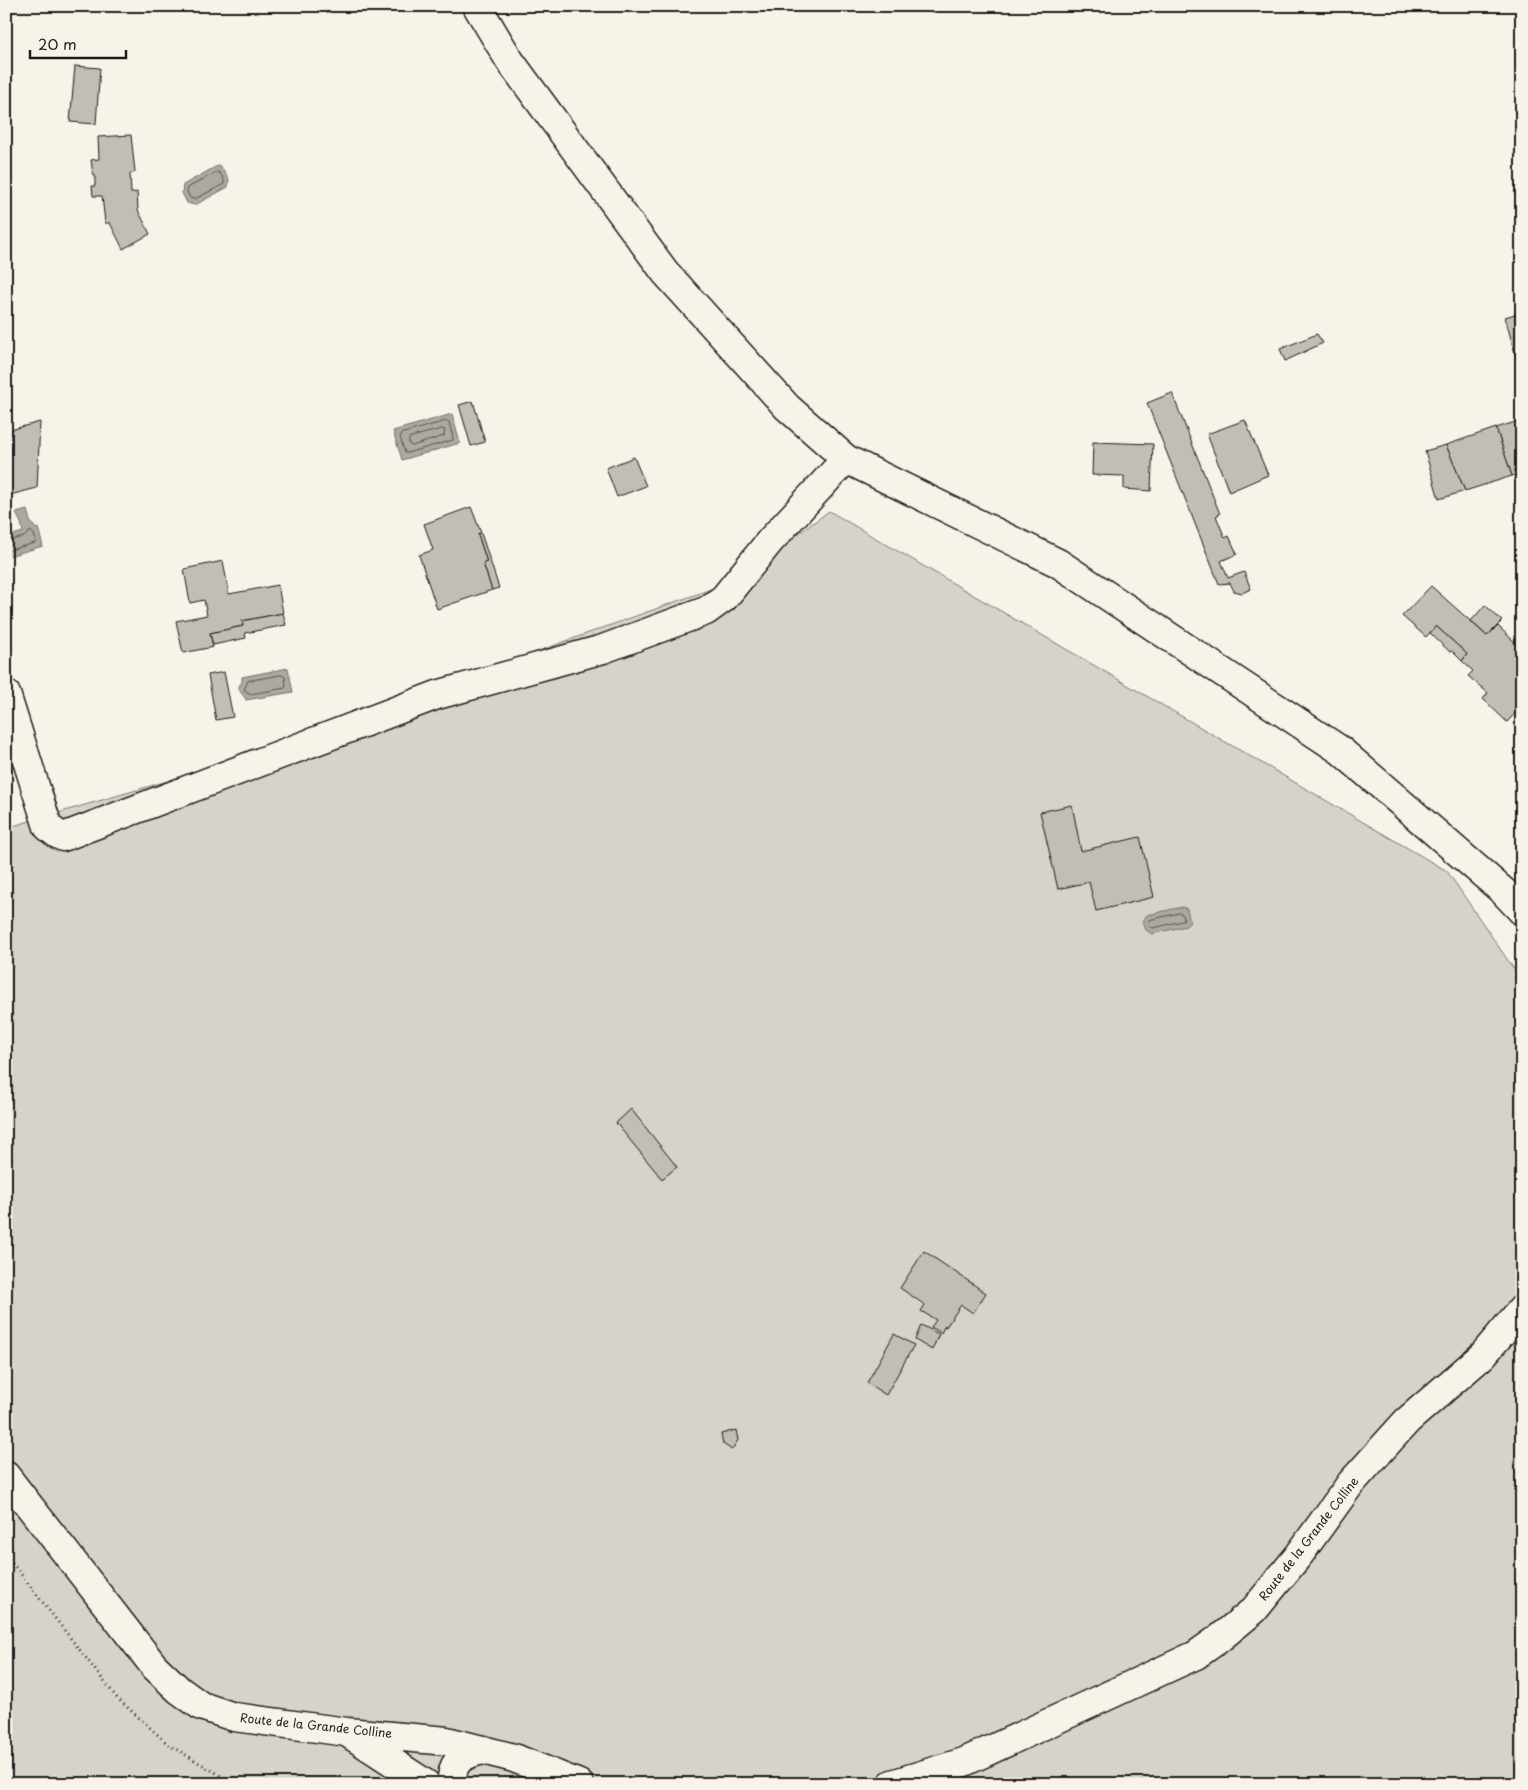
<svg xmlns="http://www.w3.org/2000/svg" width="1528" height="1790" font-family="'Playpen Sans',sans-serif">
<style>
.green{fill:#d7d3cb;stroke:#7a7874}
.water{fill:#aca9a2;stroke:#72716c}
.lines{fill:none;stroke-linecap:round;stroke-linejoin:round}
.shore{stroke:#565452;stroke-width:1}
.building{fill:#c0beb5;stroke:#1c1c1c}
.street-casing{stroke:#1c1c1c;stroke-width:31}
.path{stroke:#1c1c1c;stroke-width:3;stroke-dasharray:1 4;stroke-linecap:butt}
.street{stroke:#f7f3e8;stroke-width:28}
.labels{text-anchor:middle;stroke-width:4;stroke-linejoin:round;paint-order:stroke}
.street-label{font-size:12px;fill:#1c1c1c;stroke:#f7f3e8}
</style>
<rect width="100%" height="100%" fill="#f7f3e8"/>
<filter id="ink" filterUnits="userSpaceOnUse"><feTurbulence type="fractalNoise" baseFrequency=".02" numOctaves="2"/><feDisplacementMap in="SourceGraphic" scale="10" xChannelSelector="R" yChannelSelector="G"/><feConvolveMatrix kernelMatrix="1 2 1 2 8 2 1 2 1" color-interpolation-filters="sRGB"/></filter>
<g filter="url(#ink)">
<path class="green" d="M829 511 1447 871 1522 981V1784H6V828L219 766 736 580Z"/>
<g class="water">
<path d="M220 166 229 179 228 187 195 205 187 203 182 193 183 185 215 167Z"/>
<path d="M452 414 460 443 402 460 393 431Z"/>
<path d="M27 510 30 521 36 529 38 528 43 546 6 557V537L23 532 21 523 16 513Z"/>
<path d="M288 668 293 692 246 700C244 695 239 693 239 686L242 682V677Z"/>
<path d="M1182 907 1187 909 1190 922 1186 926 1152 934 1146 930 1143 921 1147 915Z"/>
</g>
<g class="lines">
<g class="shore">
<path d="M217 172 220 173 224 180V184L195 199 190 198 187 192 188 188Z"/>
<path d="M447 421 449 422 453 438V440L407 453H405L400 437 401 434Z"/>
<path d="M442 429 445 430 444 436 412 446 409 444V438Z"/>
<path d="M6 541 24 537 30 531 34 534 36 541 35 543 6 551"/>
<path d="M282 675 285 677 286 686 285 688 251 694 244 690 248 681Z"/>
<path d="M1180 913 1183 915 1184 919 1182 921 1153 928 1150 927 1149 922 1150 920Z"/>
</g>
</g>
<g class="building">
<path d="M75 66 100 68 96 124 70 122Z"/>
<path d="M131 135 135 172 130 173 131 193 137 192 138 210 150 234 123 249 110 223H105L102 196H93L92 186H95V174L93 175 91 160 99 159 98 137Z"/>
<path d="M1522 312V379L1505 317Z"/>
<path d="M1317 334 1323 343 1285 361 1280 349Z"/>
<path d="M1172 393 1220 514 1216 516 1225 538 1229 536 1237 554 1221 561 1228 578 1244 572 1251 589 1242 593 1234 591 1230 583 1219 584 1147 403Z"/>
<path d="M473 401 485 442 471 446 459 405Z"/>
<path d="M1245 420 1268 475 1229 492 1207 434Z"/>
<path d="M1522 420V473L1512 476 1496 428Z"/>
<path d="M40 422 37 488 6 496V431Z"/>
<path d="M1496 428 1512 476 1465 491 1446 445Z"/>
<path d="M1093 442 1153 444 1151 491 1124 489V476L1092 475Z"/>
<path d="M1446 445 1465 491 1439 499 1425 451Z"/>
<path d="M634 457 646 486 617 497 606 468Z"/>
<path d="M471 507 481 533 478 534 487 562 483 563 492 590 437 609 419 555 433 550 424 524Z"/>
<path d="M481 533 499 588 492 590 483 563 487 562 478 534Z"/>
<path d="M223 561 229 594 278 585 283 613 242 621 243 626 210 633 213 647 183 653 176 621 207 615 204 600 190 603 184 569Z"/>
<path d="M1431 586 1487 636 1498 626 1522 649V706L1507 722 1483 699 1488 693 1468 676 1473 671 1462 661 1467 654 1436 626 1426 637 1402 616Z"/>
<path d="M1485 605 1502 621 1487 636 1471 621Z"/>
<path d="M283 613 286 625 245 633 246 638 213 645 210 633 243 626 242 621Z"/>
<path d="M1436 626 1467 654 1462 661 1452 651 1450 652 1430 633Z"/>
<path d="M224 672 233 717 216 720 208 675Z"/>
<path d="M1072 805 1081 851 1140 837 1154 897 1096 911 1089 882 1058 889 1040 812Z"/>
<path d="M631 1109 677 1167 662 1179 616 1123Z"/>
<path d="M924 1251 986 1293 973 1313 961 1305 946 1327 945 1325 941 1333 931 1327 936 1320 921 1311 925 1305 900 1288Z"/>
<path d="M921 1325 939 1334 932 1350 915 1340Z"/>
<path d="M894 1334 914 1345 886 1395 867 1383Z"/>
<path d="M736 1430 738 1440 732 1450 723 1444 721 1434Z"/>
</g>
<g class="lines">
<g class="street-casing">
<g id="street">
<path d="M477 6 510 61 665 272 787 407 846 459 1058 563 1340 750 1504 892 1522 911"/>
<path d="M6 694 48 827 57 834 63 837 437 695 603 649 706 611 724 598 770 541 846 459"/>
<path d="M6 1476 154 1666 179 1690 201 1706 234 1717 347 1732 447 1741 514 1758 579 1784"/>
<path d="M348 1733 426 1784"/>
<path d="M452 1784C451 1760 463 1754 484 1750"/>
<path d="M892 1784 964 1762 1196 1655 1220 1638 1254 1610 1299 1555 1351 1483 1407 1421 1483 1355 1522 1309"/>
</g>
</g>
<path class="path" d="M6 1555 117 1698 169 1745 235 1784"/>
<use href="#street" class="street"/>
</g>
</g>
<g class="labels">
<g class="street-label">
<text transform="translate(1309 1539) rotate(-52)" y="4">Route de la Grande Colline</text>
<text transform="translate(316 1726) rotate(6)" y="4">Route de la Grande Colline</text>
</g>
</g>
<rect width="1528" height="1790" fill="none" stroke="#f7f3e8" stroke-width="25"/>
<rect x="12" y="12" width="1503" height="1765" fill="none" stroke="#1c1c1c" stroke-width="2" filter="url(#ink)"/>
<path d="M30 50v8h96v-8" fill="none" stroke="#1c1c1c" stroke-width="2.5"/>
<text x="38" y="50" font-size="15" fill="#1c1c1c" stroke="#f7f3e8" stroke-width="4" paint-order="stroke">20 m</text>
</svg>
